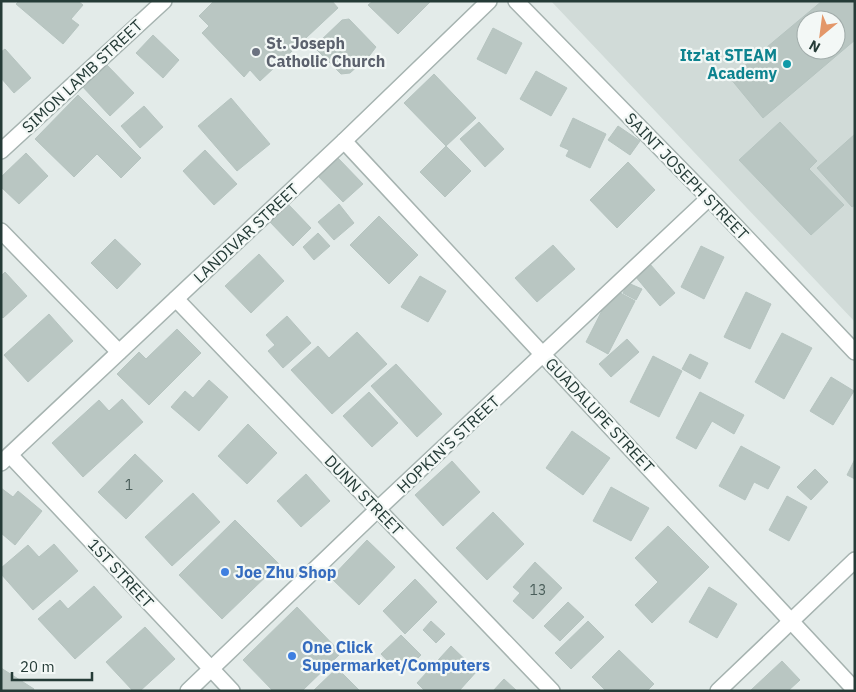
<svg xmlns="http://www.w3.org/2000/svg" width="856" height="692" font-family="'IBM Plex Sans',sans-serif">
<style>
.built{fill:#d1dbd8;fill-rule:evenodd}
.building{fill:#b9c6c2;stroke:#b6c4c0;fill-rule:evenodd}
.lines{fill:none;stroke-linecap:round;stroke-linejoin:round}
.minor-casing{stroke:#a6b3b0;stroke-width:18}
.minor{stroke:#fff;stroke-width:15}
.worship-dot{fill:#6b7280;stroke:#f3f8f6;stroke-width:2}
.culture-dot{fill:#0f9aa8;stroke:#f3f8f6;stroke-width:2}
.shop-dot{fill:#3f7fe0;stroke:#f3f8f6;stroke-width:2}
.labels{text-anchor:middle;stroke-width:4.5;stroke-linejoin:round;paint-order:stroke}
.number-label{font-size:14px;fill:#4a5e5a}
.worship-label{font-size:16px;font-weight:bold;fill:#5b616d;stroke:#f3f8f6;text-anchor:start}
.culture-label{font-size:16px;font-weight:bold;fill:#0d838f;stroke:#f3f8f6;text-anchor:end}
.street-label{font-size:16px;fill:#253b37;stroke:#f3f8f6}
.shop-label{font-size:16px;font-weight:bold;fill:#366cbe;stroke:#f3f8f6;text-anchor:start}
</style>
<rect width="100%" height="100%" fill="#e3ebe9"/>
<path class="built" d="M551 1H855V322ZM806 20H836V50H806Z"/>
<g class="building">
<path d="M19 1H78L83 5 71 19 79 25 63 44 16 4Z"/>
<path d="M214 1H332L338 8 260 81 250 70 244 77 202 33 209 26 199 16Z"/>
<path d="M373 1H431L398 34 368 5Z"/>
<path d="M822 1H855V40L763 118 730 78ZM806 20H836V50H806Z"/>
<path d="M349 19 376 47 370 55 350 73 341 74 317 50 318 43 342 20Z"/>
<path d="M493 28 522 43 506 74 477 59Z"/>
<path d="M153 35 179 60 163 78 136 53Z"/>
<path d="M5 49 31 78 14 93 1 78V52Z"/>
<path d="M105 63 134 93 110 116 81 85Z"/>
<path d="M536 71 567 88 551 116 520 99Z"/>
<path d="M434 74 476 118 446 146 404 103Z"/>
<path d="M78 95 141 158 121 178 97 154 74 177 35 139Z"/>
<path d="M231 98 270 144 237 171 198 126Z"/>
<path d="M144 106 163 127 140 148 121 126Z"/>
<path d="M573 118 606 134 590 168 566 156 569 150 560 146Z"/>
<path d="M479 122 504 149 485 167 460 139Z"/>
<path d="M780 122 817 161 809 169 844 205 811 235 739 160Z"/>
<path d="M618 126 640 141 630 155 608 140Z"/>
<path d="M855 134V205L852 207 817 168Z"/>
<path d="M446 146 471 171 445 197 420 172Z"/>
<path d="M205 150 237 184 214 205 183 171Z"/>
<path d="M26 153 48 176 19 204 1 187V177Z"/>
<path d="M337 157 363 184 343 202 317 175Z"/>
<path d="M628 162 655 190 617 228 590 200Z"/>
<path d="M288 204 311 228 293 246 270 222Z"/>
<path d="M339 204 354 223 334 240 318 222Z"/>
<path d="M379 216 418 255 389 284 350 245Z"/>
<path d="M318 233 330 246 314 260 303 247Z"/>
<path d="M115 239 141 264 117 289 91 263Z"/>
<path d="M553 245 575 269 537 302 515 278Z"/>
<path d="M701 246 724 257 704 299 681 287Z"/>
<path d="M259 254 284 281 251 313 225 286Z"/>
<path d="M650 264 675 293 660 306 635 276Z"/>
<path d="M5 272 27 296 3 318 1 316V276Z"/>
<path d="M420 276 446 291 428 322 401 307Z"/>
<path d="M628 283 642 289 636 300 623 293Z"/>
<path d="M613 289 635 301 608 354 586 342Z"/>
<path d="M746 292 771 304 750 349 724 337Z"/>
<path d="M49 314 73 341 28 382 4 355Z"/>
<path d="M287 316 311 343 283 368 268 351 275 345 266 335Z"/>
<path d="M177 329 201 353 149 405 117 374 139 352 146 359Z"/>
<path d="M357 332 387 364 332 414 291 370 318 346 329 358Z"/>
<path d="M782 333 812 348 784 399 755 382Z"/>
<path d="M627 339 639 352 611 377 599 364Z"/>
<path d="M690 354 708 363 700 379 682 369Z"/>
<path d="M653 356 682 371 659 417 630 402Z"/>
<path d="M396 364 442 414 417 437 371 386Z"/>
<path d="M831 377 854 391 833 425 810 411Z"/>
<path d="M209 380 228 397 199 431 171 407 185 391 193 398Z"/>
<path d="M369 392 398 423 372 447 343 416Z"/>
<path d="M700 392 744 415 734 434 712 421 696 449 676 438Z"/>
<path d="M122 399 143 422 83 477 52 443 99 400 109 411Z"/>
<path d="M248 424 277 453 247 484 218 456Z"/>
<path d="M572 431 610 458 583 495 546 468Z"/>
<path d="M741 446 780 467 768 489 754 482 745 500 719 486Z"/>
<path d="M135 454 163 481 126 519 98 492Z"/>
<path d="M855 459V479L847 475Z"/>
<path d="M452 461 480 492 443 526 415 495Z"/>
<path d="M815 469 828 482 811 500 797 487Z"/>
<path d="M306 474 330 501 301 527 277 501Z"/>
<path d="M611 487 649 508 631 541 593 521Z"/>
<path d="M1 488 13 497 18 491 42 511 15 545 1 533Z"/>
<path d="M193 493 220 522 172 566 145 537Z"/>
<path d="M787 496 807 507 789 541 769 530Z"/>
<path d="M493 512 524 544 487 580 456 548Z"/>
<path d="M235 520 279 564 222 619 179 575Z"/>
<path d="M668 526 709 567 652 623 635 605 658 582 635 558Z"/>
<path d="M367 540 395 567 359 605 331 578Z"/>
<path d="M54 544 78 571 33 610 1 574V568L28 545 39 557Z"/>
<path d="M535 562 562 588 533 619 513 601 520 593 513 587Z"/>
<path d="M415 579 437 602 405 634 383 611Z"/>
<path d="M94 586 122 617 75 659 38 619 60 600 68 609Z"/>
<path d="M709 587 737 604 717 638 689 622Z"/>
<path d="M568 602 584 617 560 641 544 626Z"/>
<path d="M297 607 341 653 302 691H273L243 660Z"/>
<path d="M431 621 445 634 436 643 423 630Z"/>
<path d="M588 621 604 637 571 669 555 653Z"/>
<path d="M145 627 175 659 140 691H133L106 662Z"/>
<path d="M401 635 421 655 401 675 381 654Z"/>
<path d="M451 646 477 671 459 691H425L417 683Z"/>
<path d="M619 650 654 684 647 691H606L592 677Z"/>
<path d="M782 661 800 680 788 691H752L751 690Z"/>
<path d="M1 668 34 689 33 691H1Z"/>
<path d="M337 668 360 691H313Z"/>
<path d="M504 679 517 691H493Z"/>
</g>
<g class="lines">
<g class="minor-casing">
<g id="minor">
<path d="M516 1 709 198 855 352"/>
<path d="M344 141 855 690"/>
<path d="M1 151 164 1"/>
<path d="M1 231 119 352"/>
<path d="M176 299 552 691"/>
<path d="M10 455 232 691"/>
<path d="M1 463 344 141 489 1"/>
<path d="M188 691 378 509 709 198"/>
<path d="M718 691 855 560"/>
</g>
</g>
<use href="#minor" class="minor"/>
</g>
<circle class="worship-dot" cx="256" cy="52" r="5"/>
<circle class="culture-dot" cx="787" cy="64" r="5"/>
<g class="shop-dot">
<circle cx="225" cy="572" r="5"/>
<circle cx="292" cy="656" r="5"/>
</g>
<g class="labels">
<g class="number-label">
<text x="129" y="490">1</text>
<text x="538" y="595">13</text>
</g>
<g class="worship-label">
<text x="266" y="49">St. Joseph<tspan x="266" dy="18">Catholic Church</tspan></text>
</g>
<g class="culture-label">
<text x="777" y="61">Itz'at STEAM<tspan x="777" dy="18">Academy</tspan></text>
</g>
<g class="street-label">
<text transform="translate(82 76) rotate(-43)" y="6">SIMON LAMB STREET</text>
<text transform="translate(687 176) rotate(46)" y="6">SAINT JOSEPH STREET</text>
<text transform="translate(246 233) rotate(-43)" y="6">LANDIVAR STREET</text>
<text transform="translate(600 415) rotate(47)" y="6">GUADALUPE STREET</text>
<text transform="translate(448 444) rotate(-43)" y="6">HOPKIN'S STREET</text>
<text transform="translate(364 495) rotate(46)" y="6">DUNN STREET</text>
<text transform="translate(121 573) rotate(47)" y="6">1ST STREET</text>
</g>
<g class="shop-label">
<text x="235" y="578">Joe Zhu Shop</text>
<text x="302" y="653">One Click<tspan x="302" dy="18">Supermarket/Computers</tspan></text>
</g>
</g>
<rect width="856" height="692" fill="none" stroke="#253b37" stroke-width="5"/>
<g transform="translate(821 35) rotate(209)"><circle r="24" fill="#f3f8f6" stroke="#a1acaa"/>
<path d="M0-4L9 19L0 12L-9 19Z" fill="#e39769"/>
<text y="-8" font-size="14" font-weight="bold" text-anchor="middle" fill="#253b37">N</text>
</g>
<path d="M12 672v8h80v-8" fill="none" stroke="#253b37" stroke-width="2.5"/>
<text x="20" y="672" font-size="15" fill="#253b37" stroke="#f3f8f6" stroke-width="4" paint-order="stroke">20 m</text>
</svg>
